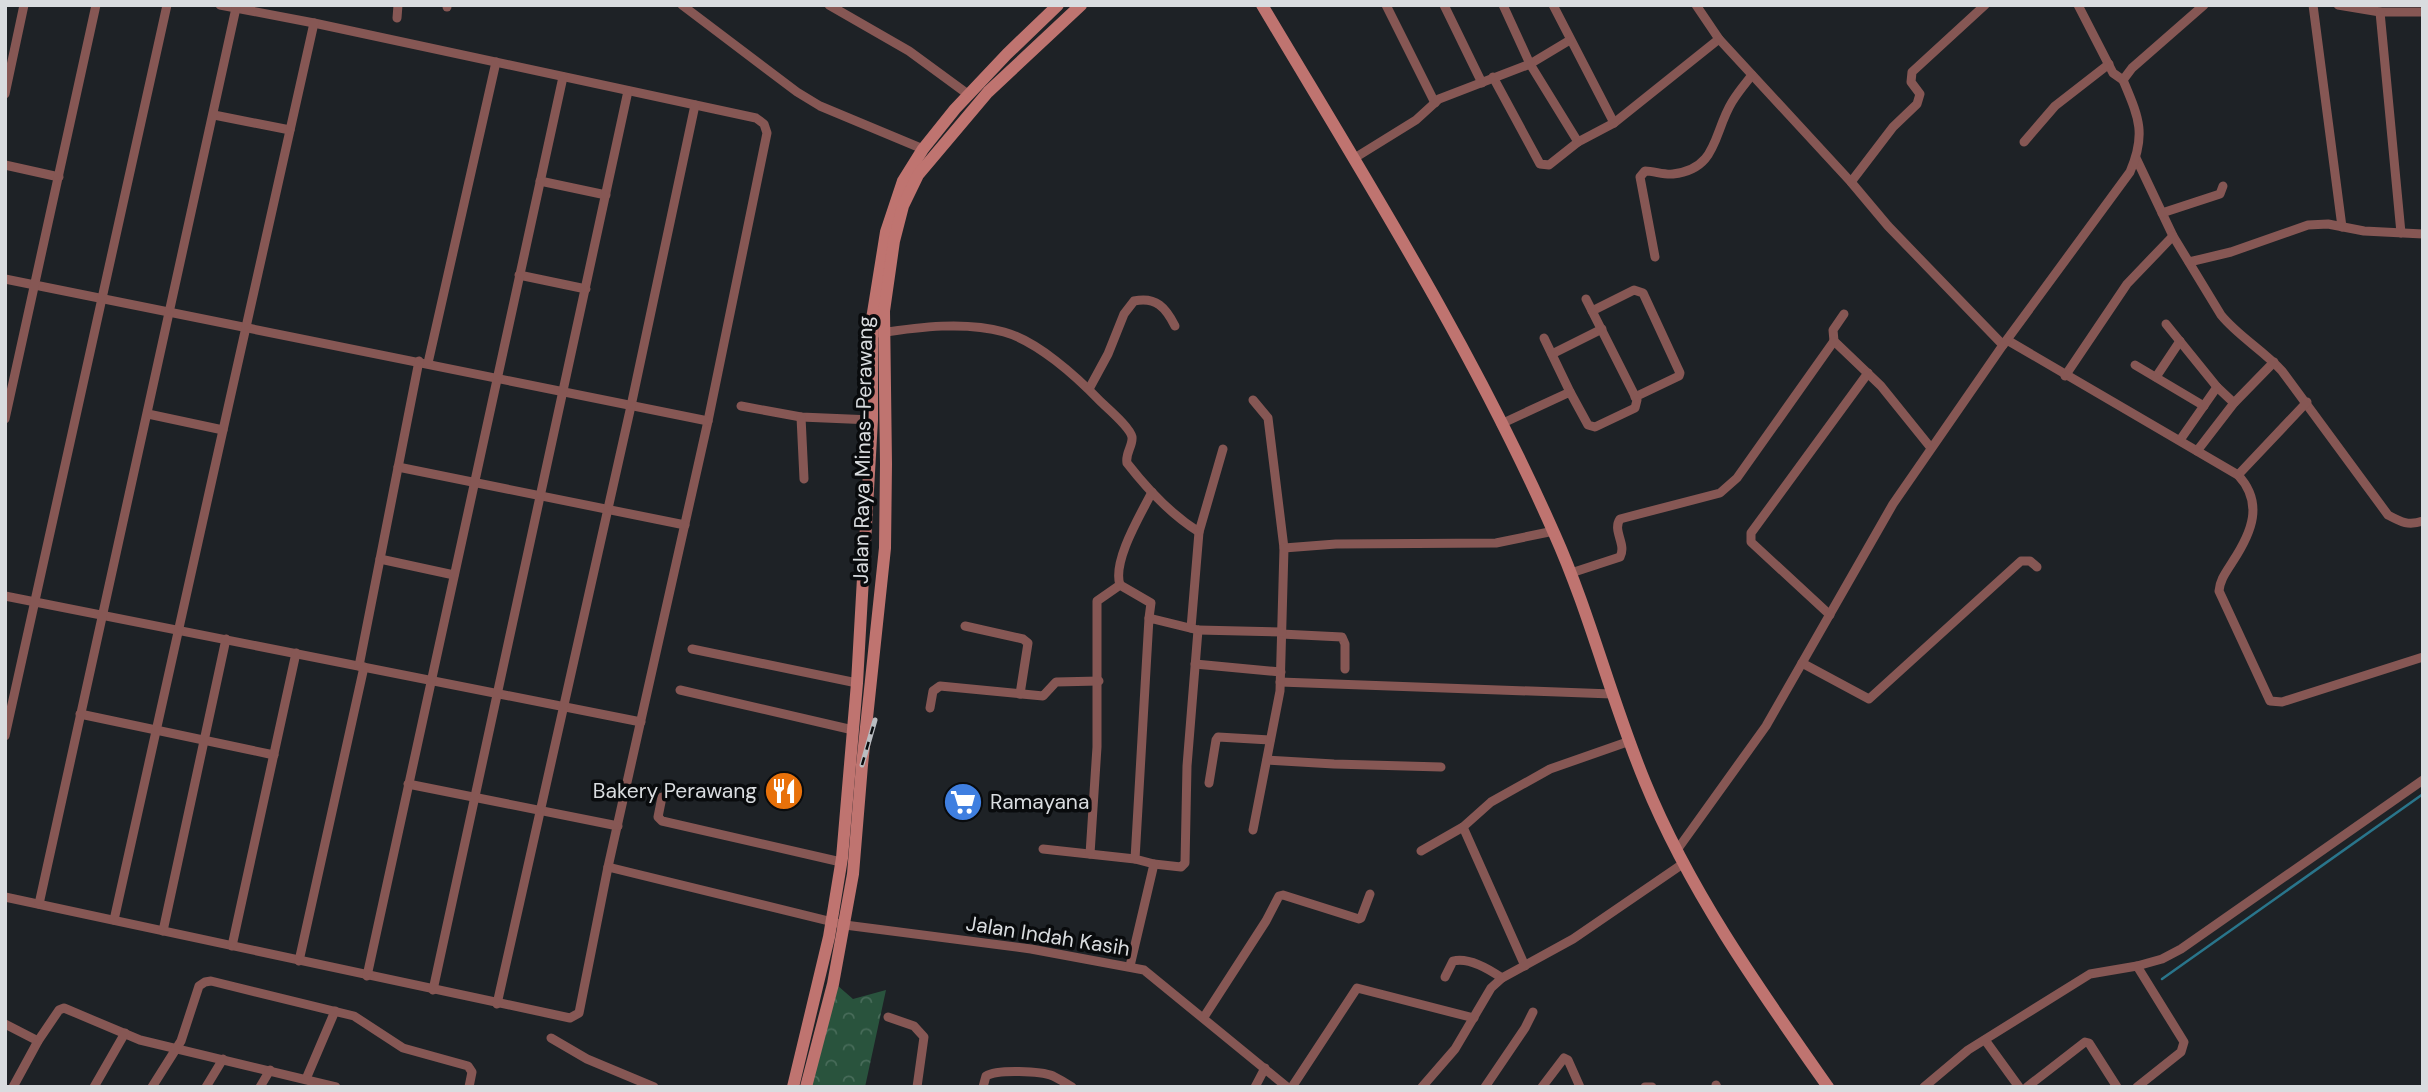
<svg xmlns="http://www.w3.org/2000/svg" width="2428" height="1092" font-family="'DM Sans',sans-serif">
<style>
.park{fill:url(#park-crowns)}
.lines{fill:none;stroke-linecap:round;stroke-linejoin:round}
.stream{stroke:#29758b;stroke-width:2.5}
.street{stroke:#865754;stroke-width:9}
.secondary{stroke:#bf7470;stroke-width:12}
.rail-casing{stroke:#babdc1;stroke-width:5}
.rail{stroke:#090b0d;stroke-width:2.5;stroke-dasharray:8;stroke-linecap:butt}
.labels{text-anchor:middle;stroke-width:7;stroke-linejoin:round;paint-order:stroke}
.street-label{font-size:21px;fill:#d9dcdf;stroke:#090b0d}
.poi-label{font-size:21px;fill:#d9dcdf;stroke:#090b0d;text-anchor:end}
</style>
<defs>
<pattern id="park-crowns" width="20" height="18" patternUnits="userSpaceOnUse" patternTransform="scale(1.75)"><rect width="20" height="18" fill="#29533d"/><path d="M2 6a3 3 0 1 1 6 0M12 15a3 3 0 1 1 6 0" fill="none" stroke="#476b59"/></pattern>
</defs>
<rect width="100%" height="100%" fill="#1e2226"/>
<path class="park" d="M830 979 853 999 886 990 865 1087H804Z"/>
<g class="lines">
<path class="stream" d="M2162 979 2423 794"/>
<g class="street">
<path d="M220 5 314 23 756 118 764 124 767 133 708 421 608 867"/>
<path d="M682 5 797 92 820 106 923 149"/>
<path d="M829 5 909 51 969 95"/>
<path d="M1386 5 1435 103"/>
<path d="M1444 5 1482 83"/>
<path d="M1503 5 1530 64 1578 142 1614 123 1719 39"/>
<path d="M1553 5 1614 123"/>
<path d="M1696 5 1719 39 1851 182 1888 226 2003 345"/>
<path d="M2078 5 2113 73 2123 80"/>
<path d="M2313 5 2342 227"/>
<path d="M2338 5 2380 12H2423"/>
<path d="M447 7V5"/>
<path d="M2380 12 2401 233"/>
<path d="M397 18 398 5"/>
<path d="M1493 77 1540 164 1549 165 1578 142"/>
<path d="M5 94 24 5"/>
<path d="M214 115 290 130"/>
<path d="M2024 142 2055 106 2109 64"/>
<path d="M2136 158 2173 236 2221 315C2238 336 2263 350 2282 371L2388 515C2401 522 2408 526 2423 521"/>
<path d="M1353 159 1416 120 1439 99 1530 64 1570 40"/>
<path d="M5 165 59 177"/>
<path d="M540 181 606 195"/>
<path d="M1851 182 1893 127 1917 104 1920 94 1911 82 1912 72 1985 5"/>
<path d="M2162 213 2220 194 2223 186"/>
<path d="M1655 257 1640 177 1645 171C1654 171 1664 175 1673 174 1718 169 1713 133 1732 102 1738 92 1745 84 1752 75"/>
<path d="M2189 262 2231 252 2308 225 2328 224 2364 231 2423 234"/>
<path d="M519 275 586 289"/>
<path d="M5 279 708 421"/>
<path d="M1592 311 1634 290 1643 293 1680 373 1679 376 1635 397"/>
<path d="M1844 314 1833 330 1834 341 1881 386 1931 448"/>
<path d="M2166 324 2217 387 2234 403"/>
<path d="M880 333C919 327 965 321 1004 332 1037 341 1076 376 1100 401 1107 408 1130 427 1132 437 1133 446 1125 453 1127 463 1148 490 1170 514 1199 532L1223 449"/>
<path d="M1544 338 1570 392"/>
<path d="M2007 340 2238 475C2264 503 2252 532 2233 561 2227 571 2220 579 2219 591L2270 701 2282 702 2423 657"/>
<path d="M1552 354 1602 329"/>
<path d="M428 363 496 62"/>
<path d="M2135 365 2204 406"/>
<path d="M2065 376 2127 284 2173 236"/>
<path d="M2156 377 2180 341"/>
<path d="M1089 389 1108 354 1124 314 1134 301C1156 296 1166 308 1175 326"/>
<path d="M1253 400 1268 418 1284 548"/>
<path d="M741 406 801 417 872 420"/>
<path d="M148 414 223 430"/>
<path d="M801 417 804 479"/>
<path d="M5 419 96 5"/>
<path d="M1501 424 1570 392 1588 425 1595 427 1635 408 1637 400 1586 299"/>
<path d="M2180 440 2217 387"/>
<path d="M2197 451 2234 403 2274 362"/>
<path d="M398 467 685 525"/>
<path d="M2238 475 2307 402"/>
<path d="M380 559 454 575"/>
<path d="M1571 573 1620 557C1627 544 1612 531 1620 519L1720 493 1737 478 1834 341"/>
<path d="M1120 585C1112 561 1141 514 1152 492"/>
<path d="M5 596 641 722"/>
<path d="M1830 615 1751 542V533L1868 373"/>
<path d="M965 626 1023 639 1028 643 1020 694"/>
<path d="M1191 628 1199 532"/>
<path d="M1281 634 1342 637 1345 644V669"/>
<path d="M692 649 857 683"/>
<path d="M1802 663 1869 699 2021 561H2030L2037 567"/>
<path d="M1195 664 1281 672"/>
<path d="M359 666 419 361"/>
<path d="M1280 682 1612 694"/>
<path d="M680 690 853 730"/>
<path d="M930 708 933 691 940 686 1043 696 1056 682 1099 681"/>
<path d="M80 714 274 755"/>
<path d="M5 736 167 5"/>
<path d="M1267 760 1334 764 1441 767"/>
<path d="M1209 783 1216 740 1218 737 1270 740"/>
<path d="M408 784 618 826"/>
<path d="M662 797 658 817 662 821 841 862"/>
<path d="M1463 827 1525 966"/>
<path d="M1253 830 1280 691 1284 548 1336 544 1496 543 1554 531"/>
<path d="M1043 849 1135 859"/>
<path d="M1677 850 1766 726 1893 504 2003 345 2130 172C2147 133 2138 116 2123 80L2132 68 2204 5"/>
<path d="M1421 851 1463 827 1491 802 1550 769 1630 741"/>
<path d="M1090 854 1097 747V601L1120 585 1151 603 1149 618"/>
<path d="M1154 864 1181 867 1185 863 1187 766 1198 630"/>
<path d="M5 897 570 1018 579 1013 608 867 845 925 1031 949 1144 970 1287 1087"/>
<path d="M39 904 236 8"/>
<path d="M114 920C179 621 248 322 314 23"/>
<path d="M163 931 226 639"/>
<path d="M232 946 296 653"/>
<path d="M299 961 364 667"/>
<path d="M1130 966 1154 864 1135 859 1149 618 1198 630 1282 632"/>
<path d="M2137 966 2184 1042 2181 1052 2137 1087"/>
<path d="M367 976 563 77"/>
<path d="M1445 977 1453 961C1468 957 1489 969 1502 978"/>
<path d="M433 990 628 91"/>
<path d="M497 1004 631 406 695 105"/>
<path d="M888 1017 914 1026 924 1037 917 1087"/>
<path d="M1204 1017 1266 921 1279 896 1283 895 1359 919 1361 918 1370 894"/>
<path d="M5 1024 38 1041"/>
<path d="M551 1038 587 1059 654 1087"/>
<path d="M1985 1040 2019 1087"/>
<path d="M306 1079 335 1011"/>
<path d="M1716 1085 1717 1087"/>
<path d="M13 1087 38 1041 59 1010 64 1008 140 1040 336 1087"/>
<path d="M94 1087 125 1033"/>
<path d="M152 1087 181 1041 199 986 205 982 211 981 354 1016 403 1048 468 1066 472 1072 469 1087"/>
<path d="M206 1087 223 1059"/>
<path d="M260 1087 270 1070"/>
<path d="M983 1087 986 1076C997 1069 1041 1071 1053 1076 1059 1079 1066 1083 1072 1087"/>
<path d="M1255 1087 1265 1068"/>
<path d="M1292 1087 1357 988 1474 1018"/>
<path d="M1422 1087 1455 1049 1491 988 1502 978 1573 939 1684 863"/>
<path d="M1485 1087 1525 1028 1533 1012"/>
<path d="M1542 1087 1564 1058 1568 1060 1580 1087"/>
<path d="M1645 1087H1652"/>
<path d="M1924 1087 1968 1050 2090 974 2137 966 2162 959 2181 949 2423 780"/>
<path d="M2027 1087 2085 1042 2089 1043 2117 1087"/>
</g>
<g class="secondary">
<path d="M1262 5C1365 178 1473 349 1554 533 1590 613 1611 700 1645 782 1690 892 1760 990 1828 1087"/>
<path d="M793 1087 829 937 842 858 857 683 872 420V319L886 232 903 181 923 149 955 109 1007 54 1058 5"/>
<path d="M806 1087 833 984 853 874 862 765 885 548 886 464 884 311 894 241 903 206 918 175 988 92 1081 5"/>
</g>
<g class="rail-casing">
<path id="rail" d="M862 765 875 720"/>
</g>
<use href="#rail" class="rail"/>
</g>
<defs>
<g id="restaurant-disc" transform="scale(2.0125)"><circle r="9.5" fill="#e8710a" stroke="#090b0d"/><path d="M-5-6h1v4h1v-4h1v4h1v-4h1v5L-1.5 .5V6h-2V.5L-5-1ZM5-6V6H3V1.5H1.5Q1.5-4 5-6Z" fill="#fff"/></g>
<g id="supermarket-disc" transform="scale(2.0125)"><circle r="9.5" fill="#3f7fe0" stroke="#090b0d"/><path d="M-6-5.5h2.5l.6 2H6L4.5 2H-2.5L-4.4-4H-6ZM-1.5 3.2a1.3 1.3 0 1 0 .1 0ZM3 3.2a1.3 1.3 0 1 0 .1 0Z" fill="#fff"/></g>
</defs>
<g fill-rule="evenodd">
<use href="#restaurant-disc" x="784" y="791"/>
<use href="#supermarket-disc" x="963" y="802"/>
</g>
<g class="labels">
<g class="street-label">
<text transform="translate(863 450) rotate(-89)" y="7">Jalan Raya Minas-Perawang</text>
<text transform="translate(1048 936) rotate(9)" y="7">Jalan Indah Kasih</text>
</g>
<g class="poi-label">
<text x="757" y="798">Bakery Perawang</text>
<text x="990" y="809" text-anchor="start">Ramayana</text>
</g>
</g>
<rect width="2428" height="1092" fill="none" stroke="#d9dcdf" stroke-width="14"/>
</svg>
